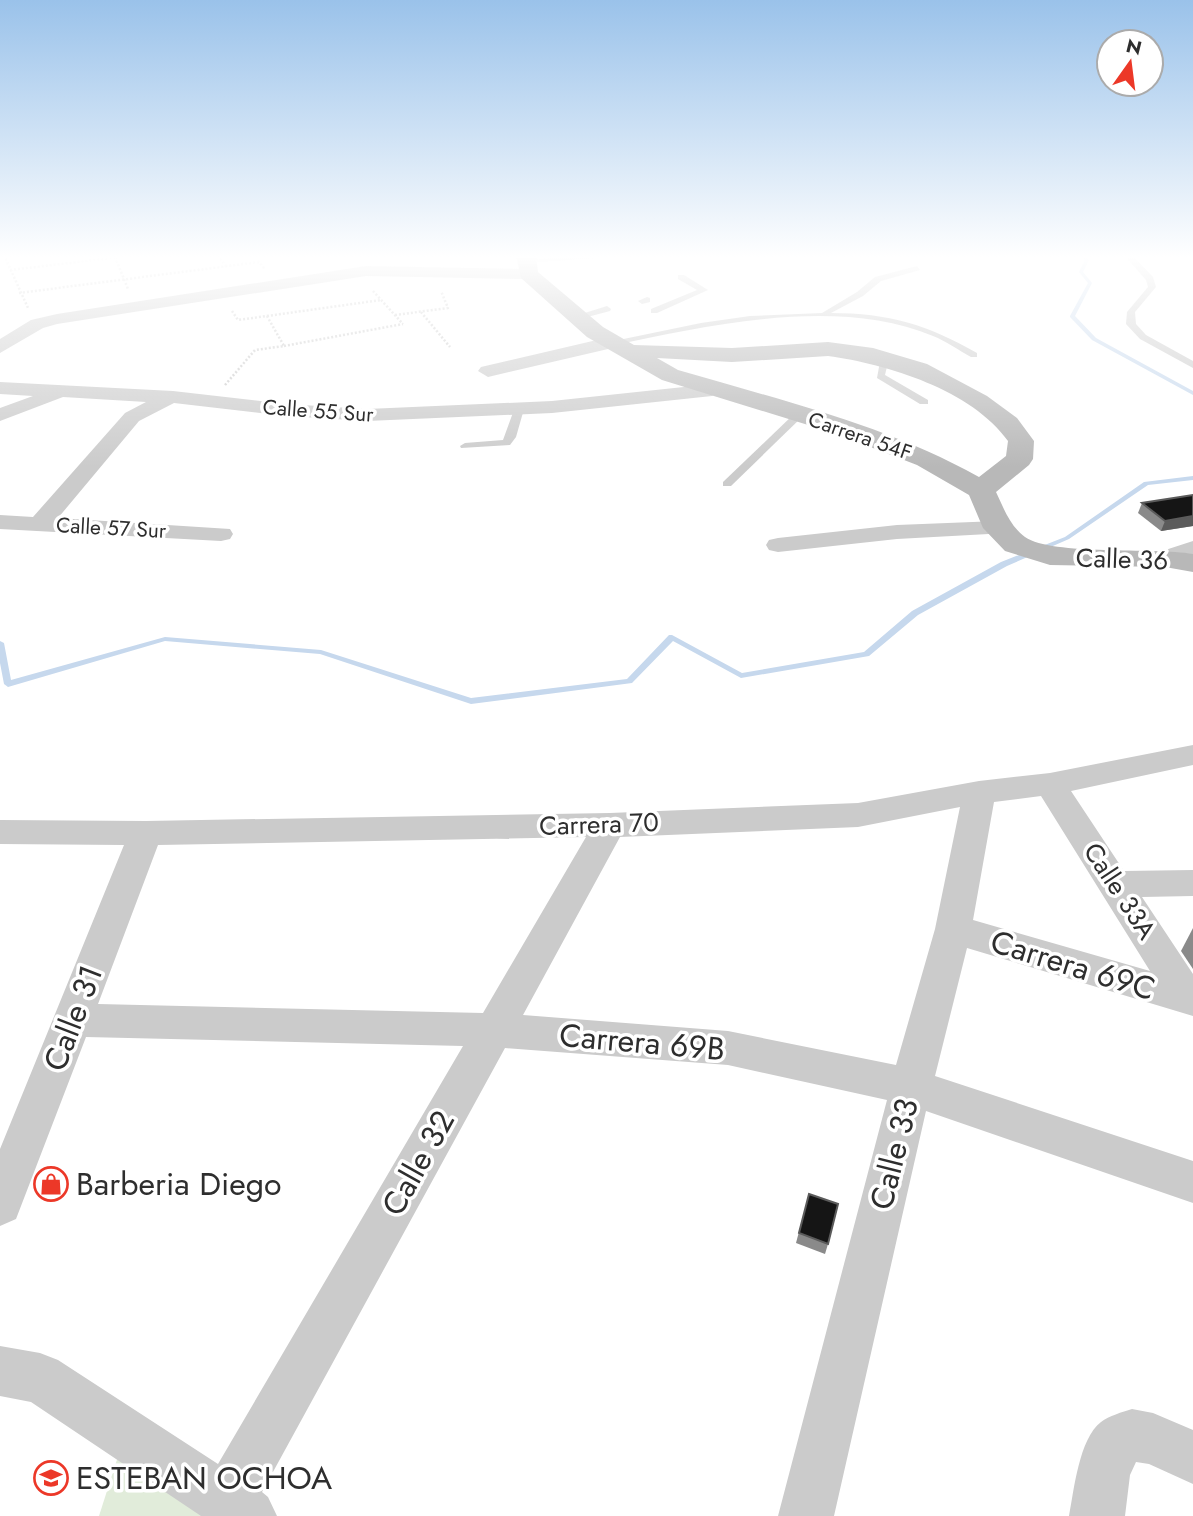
<svg xmlns="http://www.w3.org/2000/svg" width="1193" height="1516" font-family="Jost,sans-serif">
<style>
.green{fill:#e1ecda}
.lines{fill:none;stroke-linecap:round;stroke-linejoin:round}
.stream{fill:#c6d8ed;fill-rule:evenodd}
.path{stroke:#cbcbcb;stroke-width:2.5;stroke-dasharray:2 2;stroke-linecap:butt}
.lane{fill:#cbcbcb;fill-rule:evenodd}
.street{fill:#cbcbcb;fill-rule:evenodd}
.secondary{fill:#b8b8b8;fill-rule:evenodd}
.wall{fill:#8a8a8a}
.shaded-wall{fill:#5b5b5b}
.building{fill:#151515;stroke:#5b5b5b;stroke-width:2}
.labels{text-anchor:middle;stroke-width:7;stroke-linejoin:round;paint-order:stroke}
.far-street-label{font-size:21px;fill:#2e2e2e;stroke:#fff}
.street-label{font-size:26px;fill:#2e2e2e;stroke:#fff}
.near-street-label{font-size:32px;fill:#2e2e2e;stroke:#fff}
.near-poi-label{font-size:32px;fill:#2e2e2e;stroke:#fff;text-anchor:start}
</style>
<rect width="100%" height="100%" fill="#fff"/>
<path class="green" d="M121 1447 223 1516H99Z"/>
<g class="lines">
<g class="stream">
<path d="M1077 255H1082L1089 260 1083 272 1092 283 1075 316 1096 338 1193 391V395L1092 340 1070 317V316L1088 283 1079 272 1085 260Z"/>
<path d="M1193 476V480L1148 485 1069 539 1007 566 918 615 869 656 741 678 673 641 632 683 471 704 320 654 165 641 8 687 4 684 0 663V641L4 643 11 680 165 637 321 650 471 698 627 679 669 635H672L742 673 864 652 912 611 1001 562 1065 537 1144 482Z"/>
</g>
<g class="path">
<path d="M4 255 28 308"/>
<path d="M218 255 226 266"/>
<path d="M115 257 128 289"/>
<path d="M10 270 136 255"/>
<path d="M373 291 403 324"/>
<path d="M19 293 259 262 265 269"/>
<path d="M421 312 450 347"/>
<path d="M395 315 448 308 441 291"/>
<path d="M267 316 381 300"/>
<path d="M284 346 403 324"/>
<path d="M225 385 255 350 284 346 267 316 238 320 232 311"/>
</g>
<g class="lane">
<path d="M580 255H612L608 257 527 263 523 261Z"/>
<path d="M1124 255H1132L1153 277 1156 287 1135 312 1136 324 1146 335 1193 361V368L1140 339 1126 324 1127 312 1148 287 1146 280Z"/>
<path d="M917 266 920 270 881 281 863 296 831 313C889 313 928 325 977 353V357H971C958 350 946 341 933 336 838 296 711 325 614 345L609 342 701 323 750 316 822 313 857 292 875 277Z"/>
<path d="M678 275H684L708 290 657 313H651V309L697 290 678 279Z"/>
<path d="M647 297 650 298V302L642 304 638 301Z"/>
<path d="M607 306 611 309 610 311 576 320 572 317Z"/>
<path d="M881 356 889 358 885 375 928 400V404H920L877 378Z"/>
<path d="M515 407 524 409 516 437 510 445 461 448 460 446 465 443 503 440Z"/>
<path d="M795 413 804 415 731 486H723V482Z"/>
</g>
<g class="street">
<path d="M366 266 528 269 536 274 528 279 366 276 57 324 43 328 0 353V339L31 320 57 314Z"/>
<path d="M614 336 621 338 623 342 621 346 488 377 478 371 481 367Z"/>
<path d="M0 382 173 391 286 404 367 409 552 401 712 384 722 390 712 396 552 413 367 421 286 416 174 403 139 421 58 518 230 529 233 534 230 539 221 541 0 529V515L33 517 125 413 146 402 63 397 0 421V408L33 396 0 394Z"/>
<path d="M998 521 1007 523 1010 528 1007 533 897 539 778 552 769 550 766 545 769 540 778 538 897 525Z"/>
<path d="M1193 541V557L1165 566 1156 563 1152 558 1156 553Z"/>
<path d="M1193 745V765L1071 791 1124 871 1193 870V896L1142 897 1193 974V1016L967 948 935 1076 1193 1161V1203L926 1111 834 1516H778L887 1100 728 1065 505 1048 262 1492 268 1497 277 1516H201L31 1402 0 1396V1346L40 1353 58 1360 218 1464 463 1046 86 1037 16 1219 0 1226V1149L124 845 0 844V820L146 821 610 813 858 803 979 781 1050 773ZM1041 796 1150 971 973 920 994 802ZM960 807 935 929 896 1065 728 1031 523 1015 620 837 858 827ZM586 837 483 1013 98 1004 158 845Z"/>
<path d="M1132 1409 1153 1413 1193 1430V1484L1149 1464 1136 1462 1130 1475 1125 1516H1069C1074 1490 1079 1439 1101 1422 1109 1416 1122 1412 1132 1409Z"/>
</g>
<path class="secondary" d="M516 255H536L538 272 603 327 634 345 732 348 828 342 873 348 927 364 987 396 1017 418 1034 441 1033 459 1029 465 996 492C1004 509 1010 526 1025 537 1053 556 1153 547 1193 554V572L1165 567 1050 565 1005 551 983 528 969 495 917 465 834 433 662 380 587 337 521 278ZM828 356C887 364 972 390 1008 441L1006 456 979 477C886 425 780 400 678 370L657 358 732 362Z"/>
</g>
<g class="wall">
<path d="M1193 495V526L1161 531 1138 513 1142 503Z"/>
<path d="M1193 928V969L1181 951Z"/>
<path d="M809 1194 828 1244 825 1254 796 1243Z"/>
</g>
<path class="shaded-wall" d="M1193 516V526L1161 531 1165 521Z"/>
<g class="building">
<path d="M1193 495V516L1165 521 1142 503Z"/>
<path d="M809 1194 838 1204 828 1244 799 1233Z"/>
</g>
<linearGradient id="sky" x2="0" y2="1"><stop stop-color="#9ac2ea"/><stop offset="0.55" stop-color="#fff"/><stop offset="1" stop-color="#fff" stop-opacity="0"/></linearGradient>
<rect width="1193" height="467" fill="url(#sky)"/>
<defs>
<g id="shop-ring" transform="scale(1.75)"><circle r="9.5" fill="#fff" stroke="#ec3828" stroke-width="1.5"/><path d="M-5-2.5h2.3a2.7 3.5 0 0 1 5.4 0H5L5.5 6h-11ZM-1.5-2.5h3a1.5 2.3 0 0 0-3 0Z" fill="#ec3828"/></g>
<g id="school-ring" transform="scale(1.75)"><circle r="9.5" fill="#fff" stroke="#ec3828" stroke-width="1.5"/><path d="M0-5L7-2L0 1L-7-2ZM-4 1L0 2.5L4 1V4Q0 6-4 4Z" fill="#ec3828"/></g>
</defs>
<g fill-rule="evenodd">
<use href="#shop-ring" x="51" y="1184"/>
<use href="#school-ring" x="51" y="1478"/>
</g>
<g class="labels">
<g class="far-street-label">
<text transform="translate(318 411) rotate(4)" y="7">Calle 55 Sur</text>
<text transform="translate(860 436) rotate(19)" y="7">Carrera 54F</text>
<text transform="translate(111 528) rotate(3)" y="7">Calle 57 Sur</text>
</g>
<g class="street-label">
<text transform="translate(1122 559) rotate(2)" y="9">Calle 36</text>
<text transform="translate(599 824) rotate(-2)" y="9">Carrera 70</text>
<text transform="translate(1120 891) rotate(57)" y="9">Calle 33A</text>
</g>
<g class="near-street-label">
<text transform="translate(1073 965) rotate(17)" y="11">Carrera 69C</text>
<text transform="translate(73 1018) rotate(-69)" y="11">Calle 31</text>
<text transform="translate(642 1042) rotate(5)" y="11">Carrera 69B</text>
<text transform="translate(894 1154) rotate(-76)" y="11">Calle 33</text>
<text transform="translate(418 1163) rotate(-61)" y="11">Calle 32</text>
</g>
<g class="near-poi-label">
<text x="76" y="1195">Barberia Diego</text>
<text x="76" y="1489">ESTEBAN OCHOA</text>
</g>
</g>
<g transform="translate(1130 63) rotate(14)"><circle r="33" fill="#ffffff" stroke="#ababab" stroke-width="2"/>
<path d="M0-5L12 26L0 18L-12 26Z" fill="#ec3828"/>
<text y="-10" font-size="19" font-weight="bold" text-anchor="middle" fill="#2e2e2e">N</text>
</g>
</svg>
